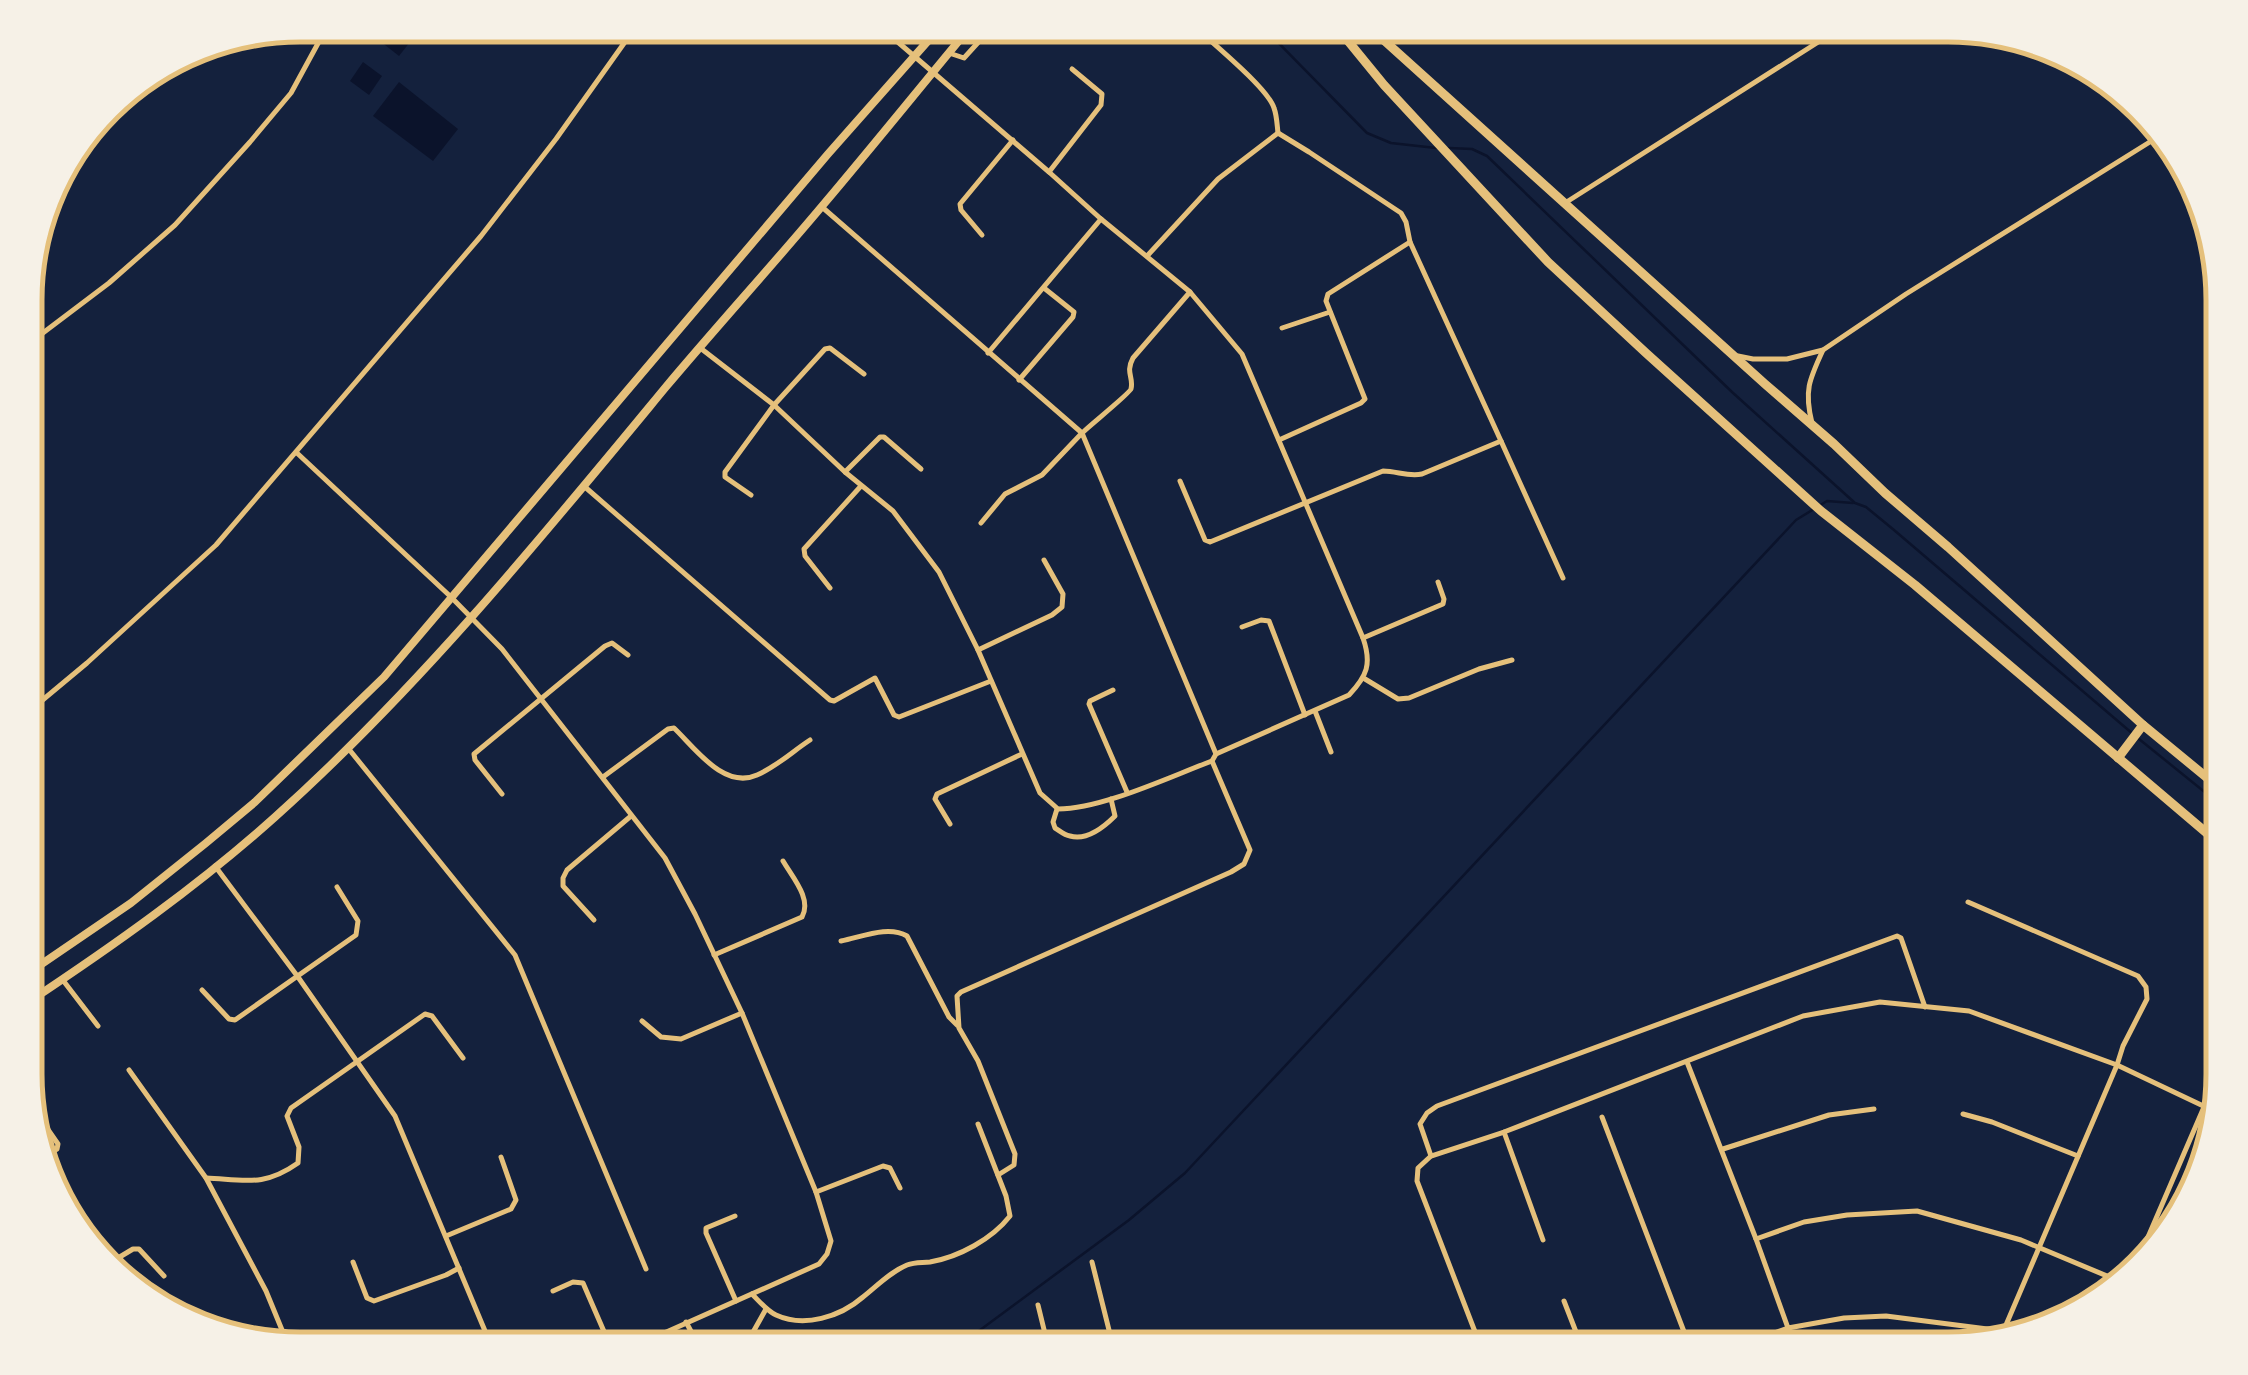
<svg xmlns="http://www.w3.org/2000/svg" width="2248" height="1375" font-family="Arial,sans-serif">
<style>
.water{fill:#0b132b}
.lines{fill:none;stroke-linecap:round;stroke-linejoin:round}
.stream{stroke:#0b132b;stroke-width:2.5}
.minor{stroke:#e5c07b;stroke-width:5}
.secondary{stroke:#e5c07b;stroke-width:8}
.primary{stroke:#e5c07b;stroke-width:9}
.rim{fill:none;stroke:#e5c07b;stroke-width:5}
</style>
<rect width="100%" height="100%" fill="#14213d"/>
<g class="water">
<path d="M378 25H417L421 28 399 56 371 34Z"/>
<path d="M363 62 382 76 369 95 350 81Z"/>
<path d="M399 82 458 129 433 161 373 116Z"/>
</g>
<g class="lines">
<g class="stream">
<path d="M1261 25 1367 133 1391 143 1436 148"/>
<path d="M1449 148 1472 149 1487 156 1732 392 1855 503 1866 507 1894 530 2133 734"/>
<path d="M2139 739 2222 806"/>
<path d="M953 1350 1129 1220 1185 1173 1796 520 1827 501 1853 503"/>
</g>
<g class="minor">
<path d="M1161 25 1169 29 1178 25"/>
<path d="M1193 25C1211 42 1268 88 1274 108 1277 116 1277 125 1278 133"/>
<path d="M949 53 964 58 994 25"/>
<path d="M1049 172 1101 105 1102 94 1072 69"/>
<path d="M1565 203 1845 25"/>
<path d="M822 207 1082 433C1089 426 1130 393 1131 389 1134 377 1125 373 1133 358L1190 292"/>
<path d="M982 235 961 210 960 204 1013 140"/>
<path d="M1148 255 1218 179 1278 133 1309 152 1401 213 1406 222 1410 242 1501 441 1422 474C1408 477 1397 471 1383 471L1210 542 1205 540 1180 481"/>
<path d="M1282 328 1330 312"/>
<path d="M27 345 109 283 175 225 250 142 291 93 328 25"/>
<path d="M699 347 774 405 845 472 893 511 939 572 978 650 1040 793 1058 809C1102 809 1169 777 1212 761L1216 754 1349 695C1367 676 1372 664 1363 638L1242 354 1190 292 1101 219 1049 172 878 25"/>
<path d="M988 353 1101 219"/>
<path d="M1738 356 1753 359H1787L1823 350 1906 294 2161 135"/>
<path d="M1019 380 1073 317 1074 312 1044 288"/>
<path d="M1812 423C1804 391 1809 380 1823 350"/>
<path d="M1279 440 1361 403 1365 399 1326 301 1328 294 1410 242"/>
<path d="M1501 441 1563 578"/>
<path d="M297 453 451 597 502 649 665 858 695 914 742 1013 816 1192 831 1241 827 1254 819 1264 626 1350"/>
<path d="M845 472 880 437H884L921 469"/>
<path d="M585 487 830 700 834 701 875 678 894 715 899 717 991 681"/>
<path d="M751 495 725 477V472L774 405 825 349 830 348 864 374"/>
<path d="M981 523 1005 494 1042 475 1082 433 1216 754"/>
<path d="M830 588 805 556 804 549 861 486"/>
<path d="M1242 627 1261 620 1269 621 1305 715"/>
<path d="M1363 638 1443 604 1444 599 1438 582"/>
<path d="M978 650 1052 615 1062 607 1063 594 1044 560"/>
<path d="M1365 679 1398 699 1409 698 1479 669 1512 660"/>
<path d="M1113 690 1090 701 1089 704 1127 792"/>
<path d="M1315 711 1331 752"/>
<path d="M27 713 87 663 216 545 481 236 556 139 637 25"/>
<path d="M348 748 515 955 646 1269"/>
<path d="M603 777 668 729 674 728C695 748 724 790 757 775 776 767 793 751 810 740"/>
<path d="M502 794 475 760 474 754 605 646 612 643 628 655"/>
<path d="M1057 809 1053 822 1055 828C1060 831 1064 835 1070 836 1087 841 1104 827 1115 816L1111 799"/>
<path d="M950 824 935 799 937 794 1022 754"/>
<path d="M215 866 298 977 395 1116 493 1350"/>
<path d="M1968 902 2138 976 2146 987 2147 999 2123 1046 2117 1065 2000 1339"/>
<path d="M594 920 563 886V878L567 870 631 816"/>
<path d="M841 941C862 937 888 925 907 936L949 1017 957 1025"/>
<path d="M714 955 802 917C812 899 793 878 783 861"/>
<path d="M62 979 98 1026"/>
<path d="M202 990 229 1019 235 1020 356 935 358 921 337 887"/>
<path d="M642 1021 661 1037 681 1039 742 1013"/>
<path d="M1687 1062 1756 1239 1788 1328 1844 1318 1886 1316 2003 1331"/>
<path d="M129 1070 206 1178 266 1291 289 1347"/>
<path d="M33 1108 58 1144 57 1149 45 1156"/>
<path d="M1963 1114 1992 1122 2078 1156"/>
<path d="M1602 1117 1691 1350"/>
<path d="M1504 1132 1543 1240"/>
<path d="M1723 1149 1829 1115 1874 1109"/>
<path d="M1431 1156 1420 1124 1427 1113 1437 1106 1897 936 1901 938 1925 1007"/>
<path d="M998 1175 1014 1165 1015 1154 978 1061 959 1028 957 996 961 992 1231 872 1244 864 1250 850 1212 761"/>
<path d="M206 1178C246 1180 264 1187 298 1163L299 1147 287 1116 291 1108 425 1014 432 1016 463 1058"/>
<path d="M816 1192 883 1166 890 1168 900 1188"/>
<path d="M735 1216 706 1228V1233L736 1301"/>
<path d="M446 1236 511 1209 516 1200 501 1157"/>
<path d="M1756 1239 1804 1222 1847 1215 1917 1211 2021 1240 2119 1281"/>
<path d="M353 1262 367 1298 374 1301 446 1275 459 1268"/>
<path d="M1092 1262 1114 1350"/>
<path d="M108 1264 133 1249H139L164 1276"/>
<path d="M2136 1265 2204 1107"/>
<path d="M553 1291 573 1282 583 1283 612 1350"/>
<path d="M752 1294C759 1301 767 1311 776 1315 804 1328 840 1317 863 1297 877 1286 890 1272 907 1265 915 1262 922 1263 930 1262 959 1257 992 1239 1010 1216L1006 1196 978 1124"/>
<path d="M1564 1301 1583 1350"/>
<path d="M1038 1305 1049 1350"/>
<path d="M686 1322 701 1350"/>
<path d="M979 1339 981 1350"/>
<path d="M464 1350 488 1338"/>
<path d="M743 1350 766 1309"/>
<path d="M1482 1350 1417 1181 1418 1168 1431 1156 1504 1132 1803 1016 1880 1002 1969 1011 2117 1065 2216 1112"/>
<path d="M1728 1350 1788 1328"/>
</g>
<g class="secondary">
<path d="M27 974 131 903 206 843 255 802 384 677 828 154 942 25"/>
<path d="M27 1003C113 946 198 886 275 817 419 688 542 537 665 388 717 326 771 267 823 205 873 146 922 85 972 25"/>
</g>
<g class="primary">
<path d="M1335 25 1384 85 1548 262 1646 353 1821 511 1915 585 2222 846"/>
<path d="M1367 25 1765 384 1834 444 1885 493 1948 547 2143 725 2222 790"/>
<path d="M2118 758 2143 725"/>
</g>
</g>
<path d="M0 0H2248V1375H0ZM300 42H1948A258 258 0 0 1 2206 300V1074A258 258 0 0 1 1948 1332H300A258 258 0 0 1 42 1074V300A258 258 0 0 1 300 42Z" fill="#f6f1e7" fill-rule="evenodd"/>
<path class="rim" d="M300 42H1948A258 258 0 0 1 2206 300V1074A258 258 0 0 1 1948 1332H300A258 258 0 0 1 42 1074V300A258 258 0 0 1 300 42Z"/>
</svg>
